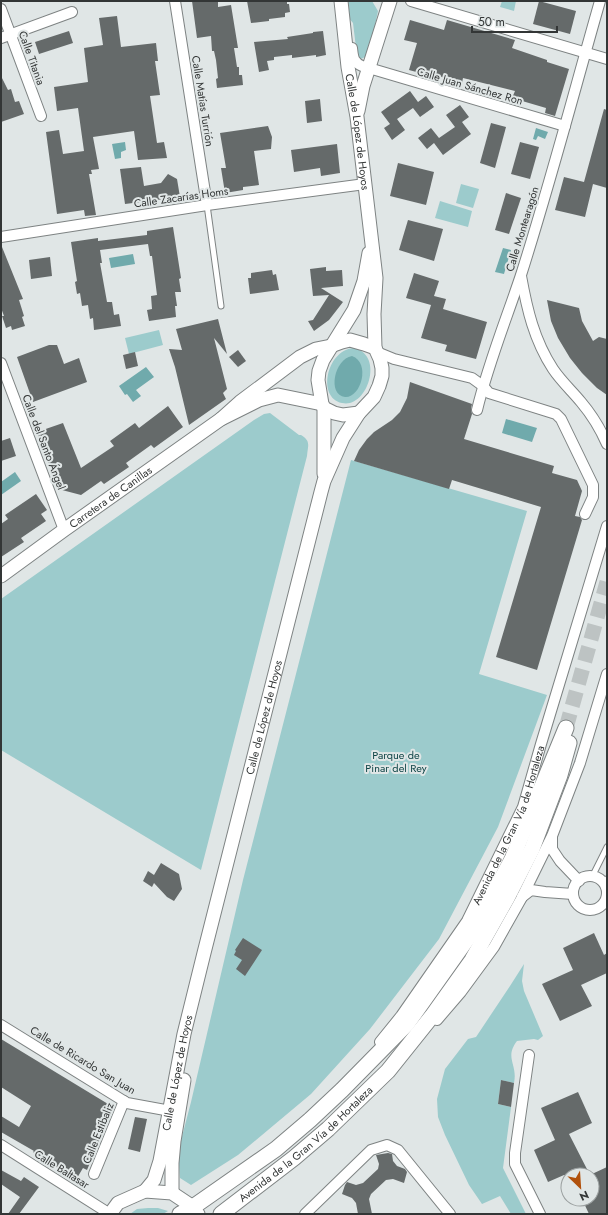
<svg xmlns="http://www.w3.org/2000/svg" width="608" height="1215" font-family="Jost,sans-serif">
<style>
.green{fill:#9ccbcc}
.water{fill:#70aaac}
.building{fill:#656a6a}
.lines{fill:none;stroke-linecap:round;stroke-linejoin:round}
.secondary-tunnel{stroke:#bdc3c3;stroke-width:15;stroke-dasharray:15 8;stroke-linecap:butt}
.service-casing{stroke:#7e8383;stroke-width:7}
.minor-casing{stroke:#7e8383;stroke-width:12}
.tertiary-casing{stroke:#7e8383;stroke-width:15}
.secondary-casing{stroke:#7e8383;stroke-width:17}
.service{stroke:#fff;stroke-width:5}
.minor{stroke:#fff;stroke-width:10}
.tertiary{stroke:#fff;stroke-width:13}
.secondary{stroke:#fff;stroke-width:15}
.labels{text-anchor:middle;stroke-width:4;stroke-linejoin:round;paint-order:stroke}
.street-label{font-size:11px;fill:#333636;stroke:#e0e6e6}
.park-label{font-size:11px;fill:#0e4446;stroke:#e0e6e6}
</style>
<rect width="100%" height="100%" fill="#e0e6e6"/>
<g class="green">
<path d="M349 1H372L378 11 373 35 365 57 361 59 357 56 353 23 348 17 347 6Z"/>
<path d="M502 1H516L514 11 500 7Z"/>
<path d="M461 184 479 189 473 208 456 203Z"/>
<path d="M440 201 472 211 468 227 435 218Z"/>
<path d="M159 330 163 345 129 354 125 338Z"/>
<path d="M353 348C385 353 368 409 342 403 317 398 326 351 353 348Z"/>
<path d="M270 413 299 435H301C311 441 308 445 307 456L201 870 1 750V599L254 420 264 414Z"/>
<path d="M351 460 527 511 479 674 547 695 498 827 439 939 370 1029 311 1094 238 1155 191 1185 180 1178 178 1152 191 1102 243 880Z"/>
<path d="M524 964 522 981 524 991 543 1036 538 1040 534 1039 517 1041C504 1058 518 1064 514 1083L501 1080 498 1104 511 1107 503 1168 526 1214H511L500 1196 482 1204 469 1185 445 1135 438 1117 437 1099 445 1069 468 1039 476 1037 510 986Z"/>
<path d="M148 1208H158L168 1211 163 1214H130L137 1209Z"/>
</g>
<g class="water">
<path d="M536 128 548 132 545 139 538 136 536 140 533 139Z"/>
<path d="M125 142 126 150 121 152V158L115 159 112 144Z"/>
<path d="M503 248 511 250 504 274 495 272Z"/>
<path d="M133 254 135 264 111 268 109 258Z"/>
<path d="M352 356C371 363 361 398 345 397 327 395 334 359 352 356Z"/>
<path d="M146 367 154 377 136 390 141 396 133 402 127 394 125 395 119 386Z"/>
<path d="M506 419 537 428 532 442 502 433Z"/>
<path d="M15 472 21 481 1 495V482Z"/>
</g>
<g class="building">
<path d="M192 1H218V7L231 5 238 48H234L237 67H239V75H242L243 85 217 88 216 79 218 78 216 60 214 51H212L211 36 197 38Z"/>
<path d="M247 1H287V4H289L290 12 285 13V17L269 19V21L251 23Z"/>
<path d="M539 1 576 11 570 34 533 24Z"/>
<path d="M117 16 121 47 156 43 158 61H155L160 95 150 96 157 143 164 142 167 158 138 160 134 131 93 137 99 169 91 170 92 174H89L96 215 85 216 84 210 57 214 46 132 59 130 63 154 84 151 78 108 57 111 54 87 88 82 84 48 103 45 99 18Z"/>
<path d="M410 20 444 30 447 20 515 40 512 48 547 60V62L569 69 555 116 545 113 546 108 512 98 515 91 463 78 462 83 431 74V76L409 70 417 43 404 40Z"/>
<path d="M69 31 73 43 39 54 35 42Z"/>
<path d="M323 31 326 55 316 57V55L292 58V55L274 57V60L267 61 269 70 259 72 254 42 288 39 287 37 313 33V32Z"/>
<path d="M1 76 8 90 11 89 15 102 19 101 24 114 1 122Z"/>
<path d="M410 91 418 102 426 96 434 107 420 117 413 108 397 119 405 130 392 140 384 128 390 124 381 112Z"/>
<path d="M320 99 322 121 307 123 305 101Z"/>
<path d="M460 105 469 117 462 122 471 134 443 155 434 143 427 149 418 138 431 128 439 138 455 127 446 115Z"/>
<path d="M604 109 607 110V188L593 184 585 217 555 210 564 177 584 182Z"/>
<path d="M491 123 506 127 495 168 480 163Z"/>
<path d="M268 126 272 137 271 149 254 151 259 185 243 187V190L225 193 221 168H226L220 133Z"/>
<path d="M520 142 539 147 530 179 511 174Z"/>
<path d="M337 144 340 173 321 176 320 168 294 172 291 150Z"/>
<path d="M398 163 434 172 426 205 390 196Z"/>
<path d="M141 167 144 186 161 183 168 174 177 179 180 197 125 204 120 169Z"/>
<path d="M506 193 521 198 509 234 495 230Z"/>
<path d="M408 220 443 229 434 261 399 250Z"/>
<path d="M173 227 181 278 179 279 181 292H175L177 306H175L176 317 149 321 147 310 152 309 151 296 157 295 152 256H150L148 244 100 250 102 263H100L107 302H112L114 315 119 314 121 326 94 330 93 318 90 319 88 305 82 306 80 293 77 294 75 282 77 281 71 242 98 238V241L147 235V231Z"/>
<path d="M2 247 23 299 19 300 24 316 22 317 25 326 12 330 11 326 6 328 2 316H4L1 308Z"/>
<path d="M50 257 52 276 31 279 29 260Z"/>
<path d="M326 267V271L342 270 343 286 321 288 343 302 329 320 314 331 308 321 313 320 329 295 313 296 310 269Z"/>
<path d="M272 270 273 275 276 274 279 290 250 294 248 278H251V273Z"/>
<path d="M414 273 439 281 434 296 446 299 443 309 487 322 476 359 445 351 447 345 421 338 431 305 406 298Z"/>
<path d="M547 300 579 308 582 321 593 341 599 337 607 339V395L597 388 582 373 570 358 558 338 551 321Z"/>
<path d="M218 319 227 354 214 338 227 389 223 393 226 399 189 425 175 367 169 349 182 350 176 329Z"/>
<path d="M49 345H57L64 364 79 358 87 382 33 402 17 357Z"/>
<path d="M238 350 246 361 238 367 229 357Z"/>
<path d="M135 352 138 366 126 369 123 355Z"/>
<path d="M410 382 472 404 471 409 472 414 464 439 554 466 552 473 577 480 582 491 575 516 580 517 582 520 537 670 496 657 541 507 452 480 449 489 354 461 359 450 367 439 374 432 392 420 400 412 407 398Z"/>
<path d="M168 406 183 427 154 448 151 445 126 463 129 467 104 484 101 481 81 495 62 490 54 467 50 468 37 432 63 423 81 468 114 446 110 441 135 423 139 428Z"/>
<path d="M10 438 16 456 1 461V441Z"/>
<path d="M36 494 47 510 41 514 46 521 21 538 24 542 1 557V524L8 519 5 515Z"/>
<path d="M161 863 179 874 182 889 174 901 167 897 154 883 152 887 143 881 148 871 154 875Z"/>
<path d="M594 933 604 955 607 953V973L581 985 592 1006 560 1021 542 984 573 970 563 948Z"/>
<path d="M243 938 262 950 245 976 236 969 242 960 234 955 236 951 235 950Z"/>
<path d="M1 1039 113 1107 87 1170 83 1168 77 1178 64 1172 33 1152 34 1151 1 1132V1116L19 1127 31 1106 1 1087Z"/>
<path d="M501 1080 514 1083 511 1107 498 1104Z"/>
<path d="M578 1092 592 1123 569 1134 590 1175H564L548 1182 534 1150 555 1140 541 1108Z"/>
<path d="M135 1117 147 1119 140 1152 128 1149Z"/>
<path d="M388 1153 392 1154 393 1161 397 1166 405 1169 407 1172 404 1183 393 1179 386 1180 371 1194 369 1199 372 1214H358L356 1203 352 1198 342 1194 345 1185 347 1182 356 1185 363 1183 378 1169 379 1164 376 1155Z"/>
<path d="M607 1167V1214H589L582 1199H592V1174Z"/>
<path d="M1 1170 21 1181 24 1177 39 1187 19 1214H8L20 1197 1 1184Z"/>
</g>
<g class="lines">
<path class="secondary-tunnel" d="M566 728 607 582"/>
<g class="service-casing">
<g id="service">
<path d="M207 205 221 306"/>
<path d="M592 877 607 847"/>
<path d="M604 884 607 879"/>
</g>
</g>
<g class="minor-casing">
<g id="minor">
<path d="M175 1 207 205"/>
<path d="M411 1 607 59"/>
<path d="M1 9 41 116"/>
<path d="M1 38 72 12"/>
<path d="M352 48C353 57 353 62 362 66L565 126"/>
<path d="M1 237 207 205 365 184"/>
<path d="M521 276C527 309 534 340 553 369 561 381 572 391 581 402 592 415 600 428 607 444"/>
<path d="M377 352 394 359 472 378 483 386 489 393 556 414 561 419 593 485V497L585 514"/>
<path d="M1 363 64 530"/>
<path d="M477 410C488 364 506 320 521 275 550 184 574 92 600 1"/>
<path d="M552 837V849L560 861 579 881"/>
<circle cx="590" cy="893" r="17"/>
<path d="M522 897 531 890 545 892 573 894"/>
<path d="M437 1020 461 992 494 947 521 899 552 836 580 763 607 674"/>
<path d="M1 1025 127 1103 176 1112"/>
<path id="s1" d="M380 1042 401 1016 467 921 523 807 541 744 607 526"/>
<path d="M529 1055 515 1153V1164L540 1214"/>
<path d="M1 1145 110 1214"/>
<path d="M94 1174 124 1101"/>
<path d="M305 1214 371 1150 387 1145 398 1150 450 1214"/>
</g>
</g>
<g class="tertiary-casing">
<g id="tertiary">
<path id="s2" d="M341 1 348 67 357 117 376 278 374 314 375 348"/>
<path d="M358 111 363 86 390 1"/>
<path d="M359 413 343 415 334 413 324 408 322 404 318 380 319 371 323 360 354 310 364 281 369 253"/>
<path d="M324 474V408"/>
<path id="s3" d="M1 576 64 530 221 419 259 400 278 395 322 404"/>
<path id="s4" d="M145 1191 154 1180 160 1161 184 1034 204 953 321 492 324 481 343 438 359 413 374 397 379 386 382 376V368L380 359 375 348 364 344 350 340 342 342 331 346 316 349 300 357 240 402 221 419"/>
<path d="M172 1193V1163L174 1141 184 1080"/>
<path d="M110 1214 118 1203 145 1191 172 1193 193 1207 198 1214"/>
</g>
</g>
<g class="secondary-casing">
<g id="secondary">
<path d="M180 1214 193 1207 276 1149 310 1120 342 1090 407 1024 473 931 512 859 566 728"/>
<path id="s5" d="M221 1214 294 1158 328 1129 388 1071 432 1016 472 960 507 898 532 849 560 775 569 743"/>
</g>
</g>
<use href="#service" class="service"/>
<use href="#minor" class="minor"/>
<use href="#tertiary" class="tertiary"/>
<use href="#secondary" class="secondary"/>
</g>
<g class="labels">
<g class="street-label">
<text transform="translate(32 58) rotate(70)" y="4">Calle Titania</text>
<text transform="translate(470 86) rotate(16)" y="4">Calle Juan Sánchez Ron</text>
<text transform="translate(203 101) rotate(81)" y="4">Calle Matías Turrión</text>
<text dy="4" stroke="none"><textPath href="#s2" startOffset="132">Calle de López de Hoyos</textPath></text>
<text transform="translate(181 197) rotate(-8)" y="4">Calle Zacarías Homs</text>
<text transform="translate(522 229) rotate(-73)" y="4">Calle Montearagón</text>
<text transform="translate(44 442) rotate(69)" y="4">Calle del Santo Ángel</text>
<text dy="4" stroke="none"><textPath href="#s3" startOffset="135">Carretera de Canillas</textPath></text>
<text dy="4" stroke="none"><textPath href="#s4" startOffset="490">Calle de López de Hoyos</textPath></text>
<text dy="4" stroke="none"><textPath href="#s1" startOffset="254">Avenida de la Gran Vía de Hortaleza</textPath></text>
<text transform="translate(83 1060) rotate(31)" y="4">Calle de Ricardo San Juan</text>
<text dy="4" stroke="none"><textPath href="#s4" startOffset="124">Calle de López de Hoyos</textPath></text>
<text transform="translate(98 1133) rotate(-68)" y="4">Calle Estíbaliz</text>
<text dy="4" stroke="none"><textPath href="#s5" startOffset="110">Avenida de la Gran Vía de Hortaleza</textPath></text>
<text transform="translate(62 1169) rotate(32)" y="4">Calle Baltasar</text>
</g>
<g class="park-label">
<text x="396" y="759">Parque de<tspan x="396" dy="13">Pinar del Rey</tspan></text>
</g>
</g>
<rect width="608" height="1215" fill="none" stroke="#333636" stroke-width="4"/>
<g transform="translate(580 1187) rotate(155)"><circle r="19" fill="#e0e6e6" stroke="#9ba0a0"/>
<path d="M0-3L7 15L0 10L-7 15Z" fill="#b1510c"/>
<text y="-6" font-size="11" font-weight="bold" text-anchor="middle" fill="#333636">N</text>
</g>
<path d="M472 26v6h85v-6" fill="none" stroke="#333636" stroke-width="2"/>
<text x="478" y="26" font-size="12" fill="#333636" stroke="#e0e6e6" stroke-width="3" paint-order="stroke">50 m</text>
</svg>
